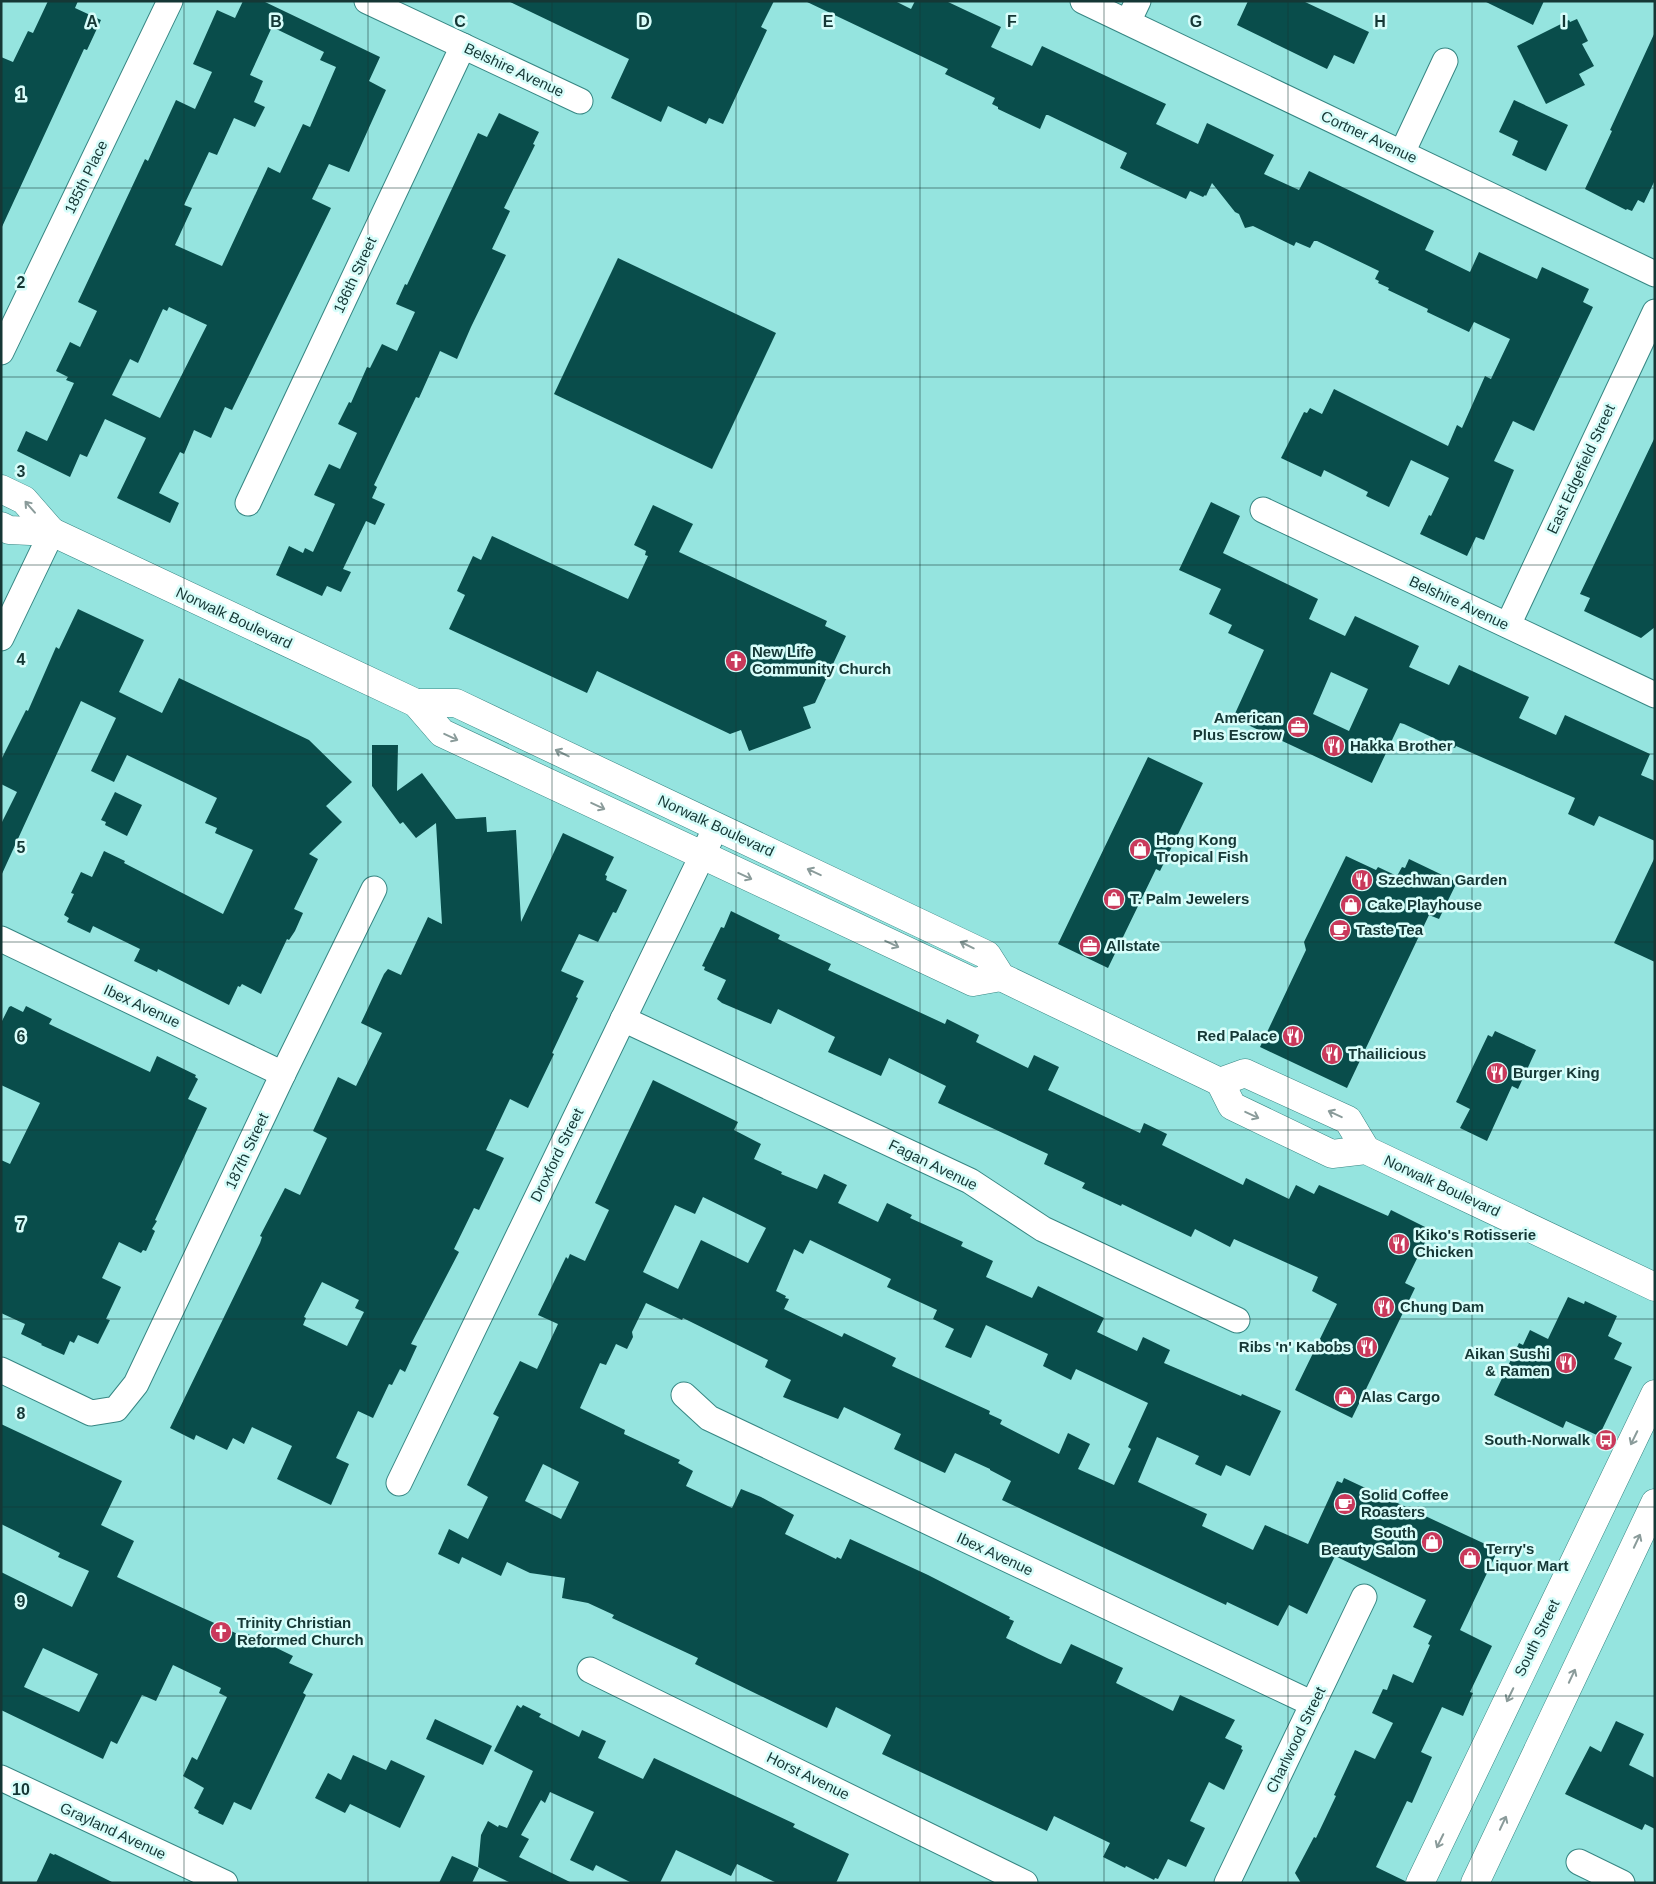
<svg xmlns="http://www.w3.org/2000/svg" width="1656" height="1884" font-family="Arial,sans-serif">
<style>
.building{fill:#094d4b;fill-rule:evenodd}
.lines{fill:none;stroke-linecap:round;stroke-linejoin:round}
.minor-casing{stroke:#368683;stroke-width:27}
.major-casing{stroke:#368683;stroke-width:29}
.minor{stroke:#fff;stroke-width:25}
.major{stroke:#fff;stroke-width:28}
.oneway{stroke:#8a9b9a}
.grid{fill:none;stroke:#153735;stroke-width:1;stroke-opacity:0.55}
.labels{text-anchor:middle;stroke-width:5;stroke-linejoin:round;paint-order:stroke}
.street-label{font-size:15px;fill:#153735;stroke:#d7fdfa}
.poi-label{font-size:15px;font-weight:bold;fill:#153735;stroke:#d7fdfa;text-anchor:start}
.grid-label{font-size:16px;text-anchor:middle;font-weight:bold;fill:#153735;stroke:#d7fdfa;stroke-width:5;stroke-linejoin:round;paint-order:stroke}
</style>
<rect width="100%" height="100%" fill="#95e4df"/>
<g class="building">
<path d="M48 1H78L75 8 101 20 87 50 84 49 1 229V57L13 62 28 31 33 33Z"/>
<path d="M243 1H263L380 57 369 81 386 90 349 172 329 164 312 199 331 208 232 410 225 407 211 438 194 430 184 454 180 452 159 493 179 503 170 523 117 498 146 438 105 419 87 457 80 454 70 477 17 451 26 431 47 441 74 383 66 380 68 377 56 371 70 342 80 347 97 311 78 302 145 159 148 161 176 100 195 109 212 72 193 64 217 10 235 18ZM272 27 324 52 320 60 336 67 310 127 303 124 280 173 268 167 222 266 175 245 192 208 184 205 209 152 217 155 234 118 255 127 265 107 254 102 263 81 250 75ZM169 307 207 325 160 418 112 395 130 359 138 363 163 309 167 311Z"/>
<path d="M508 1H774L761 27 767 30 723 124 709 118 706 124 668 106 661 122 611 98 629 59Z"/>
<path d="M805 1H895L911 9 915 1H946L1001 27 991 47 1032 66 1042 46 1166 104 1156 124 1198 144 1207 123 1274 155 1264 174 1299 190 1309 171 1434 231 1425 250 1470 272 1479 252 1537 279 1542 267 1589 289 1583 302 1593 307 1534 431 1513 421 1494 461 1514 470 1484 540 1476 537 1467 556 1420 534 1429 515 1431 516 1449 478 1411 460 1389 507 1366 496 1368 492 1324 470 1321 477 1281 458 1304 412 1307 413 1310 408 1322 414 1334 389 1448 446 1457 425 1462 428 1485 376 1491 379 1510 339 1474 322 1469 332 1427 312 1428 309 1388 290 1389 288 1378 283 1379 281 1375 279 1379 271 1317 241H1314L1310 248 1296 242 1294 246 1253 226 1245 228 1239 214 1235 212 1212 183 1206 196 1205 195 1203 197 1190 191 1186 199 1158 186 1120 168 1127 153 1048 115H1046L1040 129 998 109V107L992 104 995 98 945 74 948 69Z"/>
<path d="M1248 1H1303L1369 32 1354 64 1334 55 1327 69 1237 25Z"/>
<path d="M1484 1H1544L1533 25Z"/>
<path d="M1577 19 1588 41 1582 44 1594 66 1579 74 1585 85 1546 104 1517 46 1569 20 1570 22Z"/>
<path d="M1655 32V180L1644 203 1638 200 1632 211 1627 209 1626 210 1585 189 1612 131 1610 130Z"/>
<path d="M1514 100 1568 125 1546 171 1512 155 1518 141 1499 132Z"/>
<path d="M499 113 539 132 533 144 535 145 504 208 510 211 492 249 506 255 471 327 457 359 440 351 419 398 416 397 374 485 377 487 372 498 385 504 375 525 366 521 343 569 351 572 341 592 327 586 322 596 276 575 289 546 303 553 305 548 313 552 335 504 314 495 329 464 340 469 357 433 338 424 349 402 351 403 367 367 370 368 382 344 397 351 415 312 396 304 405 284 407 285 478 133 487 137Z"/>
<path d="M618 258 776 333 712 469 554 394Z"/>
<path d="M1655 437V627L1641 638 1584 611 1590 598 1580 594Z"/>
<path d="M1211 502 1240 516 1223 553 1318 599 1309 619 1345 636 1355 616 1419 646 1409 667 1449 685 1459 665 1529 697 1519 718 1556 735 1565 715 1650 754 1641 775 1655 781V841L1599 816 1594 826 1568 814 1575 798 1456 746 1455 748 1404 724 1400 723 1372 783 1233 718 1264 650 1228 633 1232 625 1209 614 1221 589 1179 570ZM1331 672 1368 689 1349 731 1313 714Z"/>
<path d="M653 505 693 524 679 552 827 621 825 626 846 636 815 703 803 707 811 728 749 751 741 730 730 734 597 671 587 693 449 629 465 595 457 591 473 556 481 560 492 536 628 599 648 556 645 555 646 551 634 545Z"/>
<path d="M78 609 144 640 119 692 162 713 179 678 309 740 352 782 326 806 342 822 309 854 318 859 294 909 303 913 295 931 289 940 287 939 261 994 242 984 240 987 238 986 229 1005 158 969 157 972 134 961 140 949 93 926 90 933 67 922 69 918 64 915 74 894 71 893 81 872 92 877 104 851 125 861 124 863 223 914 253 850 215 833 217 828 205 823 217 798 127 755 114 782 91 771 116 718 81 701 1 876V824L17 792 1 784V760L26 710 28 711 56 647 59 649Z"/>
<path d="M372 745H398L397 791 422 773 456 819 486 817 487 832 516 830 521 922 563 833 614 857 605 875 607 876 606 880 627 890 616 913 613 912 598 942 579 934 561 971 584 981 576 997 578 998 552 1053 554 1054 528 1108 510 1099 486 1150 504 1158 479 1210 474 1208 454 1249 459 1252 411 1344 417 1346 405 1372 400 1369 392 1385 389 1384 373 1418 358 1411 336 1458 349 1464 331 1505 277 1479 292 1446 252 1427 244 1444 233 1438 227 1450 196 1435 194 1440 170 1428 260 1243 262 1237 260 1236 285 1188 300 1195 327 1138 313 1131 338 1077 356 1086 382 1033 361 1023 384 974 388 969 401 975 428 917 442 924 436 823 416 838 403 822 400 824 372 786ZM322 1282 359 1300 355 1308 364 1312 347 1346 303 1325 306 1318 304 1317Z"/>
<path d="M1148 757 1203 783 1160 871 1156 869 1108 968 1058 944Z"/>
<path d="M115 792 142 805 127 836 105 825 106 822 101 820Z"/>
<path d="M1346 856 1376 870 1378 867 1397 876 1402 867 1405 868 1409 859 1457 882 1439 919 1429 915 1347 1088 1260 1047 1306 950 1304 942Z"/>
<path d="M1655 857V962L1614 943Z"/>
<path d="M731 911 780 935 778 939 831 964 828 970 945 1024 947 1019 979 1035 976 1042 1028 1068 1034 1055 1059 1067 1048 1090 1140 1133 1144 1123 1167 1134 1162 1145 1243 1185 1246 1178 1289 1199 1296 1185 1314 1194 1319 1185 1388 1216 1391 1210 1431 1230 1405 1283 1415 1288 1352 1418 1295 1390 1337 1304 1312 1291 1318 1277 1234 1239 1230 1247 1195 1229 1191 1237 1122 1204 1121 1206 1082 1188 1085 1183 1044 1164 1048 1154 938 1103 946 1086 889 1058 881 1076 828 1052 835 1037 778 1009 771 1024 722 1003 717 999 726 980 704 970 705 967 702 966 721 927 724 928Z"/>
<path d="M11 1006 23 1012 26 1006 52 1019 49 1024 150 1072 157 1056 196 1075 195 1077 198 1079 188 1099 207 1108 155 1220 157 1221 152 1229 155 1231 146 1251 143 1250 141 1253 119 1242 102 1278 121 1287 106 1319 110 1320 98 1344 78 1335 74 1343 70 1341 64 1355 41 1345 42 1344 21 1334 25 1324 1 1313V1160L10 1164 40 1103 1 1085V1023L9 1007Z"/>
<path d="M1495 1031 1536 1050 1518 1089 1512 1086 1487 1141 1460 1128 1470 1109 1456 1102 1488 1035 1492 1037Z"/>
<path d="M653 1080 738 1122 734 1130 761 1144 754 1159 782 1172 781 1174 817 1189 824 1174 847 1185 838 1203 878 1222 887 1203 912 1215 910 1218 963 1242 961 1246 993 1261 986 1277 1032 1298 1038 1286 1104 1318 1097 1332 1137 1351 1143 1337 1170 1350 1164 1363 1241 1396 1242 1394 1281 1411 1250 1476 1226 1465 1221 1476 1195 1464 1199 1456 1157 1437 1138 1482 1207 1514 1202 1526 1253 1550 1265 1525 1308 1544 1337 1481 1342 1483 1344 1478 1498 1550 1460 1630 1492 1646 1470 1692 1473 1693 1463 1716 1442 1707 1421 1752 1432 1757 1426 1771 1412 1803 1407 1801 1376 1867 1405 1881V1883H1301L1295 1873 1314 1837 1316 1838 1336 1796 1334 1795 1355 1750 1375 1759 1393 1723 1372 1713 1383 1689 1387 1690 1393 1674 1413 1683 1430 1645 1428 1644 1432 1636 1413 1627 1426 1600 1335 1556 1307 1614 1289 1605 1278 1626 1227 1602 1226 1605 1002 1500 1011 1481 990 1470V1469L955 1453 945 1473 894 1449 901 1434 844 1407 838 1419 783 1397 791 1380 765 1367 768 1360 683 1318 682 1320 646 1303 632 1332 633 1337 627 1349 616 1344 606 1365 600 1363 580 1408 625 1430 624 1434 680 1460 678 1463 693 1471 686 1486 732 1508 741 1489 761 1497 794 1515 785 1534 836 1559 837 1557 841 1559 850 1539 928 1575 1010 1617 1009 1619 1014 1621 1006 1638 1049 1659 1061 1664 1071 1644 1123 1668 1116 1683 1173 1711 1180 1695 1235 1720 1225 1738 1242 1746 1241 1749 1243 1750 1224 1790 1209 1782 1190 1821 1205 1828 1186 1867 1168 1859 1158 1879 1155 1878 1154 1880 1126 1866 1125 1868 1103 1857 1110 1843 1054 1816 1047 1831 882 1754 891 1735 836 1707 827 1728 695 1664 698 1658 612 1618 614 1615 588 1603 562 1598 565 1578 530 1573 507 1562 501 1576 462 1557 459 1564 438 1554 449 1529 468 1539 488 1497 467 1485 499 1417 493 1414 520 1361 537 1369 558 1324 538 1315 566 1257 568 1259 570 1254 585 1261 609 1210 595 1203ZM703 1197 766 1228 748 1263 701 1240 678 1289 643 1272 675 1205 695 1214ZM810 1240 891 1279 887 1287 937 1310 933 1319 954 1329 945 1347 971 1358 986 1325 1048 1354 1043 1366 1071 1380 1076 1369 1148 1403 1128 1447 1131 1449 1114 1485 1078 1469 1090 1444 1068 1433 1059 1454 1000 1424 1002 1420 989 1414 990 1411 892 1366 896 1358 844 1333 842 1337 784 1309 789 1299 785 1298 786 1296 776 1291 794 1249 803 1254ZM543 1464 579 1482 561 1519 525 1501Z"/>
<path d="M1568 1297 1584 1304 1585 1301 1617 1316 1608 1336 1622 1343 1614 1359 1632 1367 1599 1436 1566 1421 1563 1428 1494 1395 1519 1343 1523 1345 1530 1330 1548 1339Z"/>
<path d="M1 1424 122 1481 101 1525 134 1541 117 1577 246 1638 248 1634 293 1656 289 1663 313 1674 303 1693 306 1695 251 1810 234 1802 223 1825 198 1813 199 1811 194 1808 204 1788 183 1776 192 1757 197 1760 227 1697 219 1693 221 1688 173 1665 156 1701 142 1695 117 1744 111 1741 103 1759 1 1710V1572L72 1607 89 1571 58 1557 60 1553 1 1524ZM43 1648 98 1674 79 1712 24 1687Z"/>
<path d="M517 1705 521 1708 523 1705 541 1714 539 1717 579 1737 582 1730 606 1741 598 1758 643 1779 654 1758 795 1824 793 1827 849 1854 836 1883H777L737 1864 731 1876 676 1850 660 1883H632L596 1865 593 1871 570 1860 594 1812 550 1792 545 1803 541 1800 521 1835 529 1839 519 1857 572 1883H511L478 1867 481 1835 488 1821 498 1827 499 1825 507 1828 533 1771 494 1751Z"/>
<path d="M435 1719 492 1746 483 1765 426 1739Z"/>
<path d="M1616 1721 1644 1734 1629 1765 1655 1778V1829L1645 1824 1642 1830 1565 1794 1590 1746 1601 1752Z"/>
<path d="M353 1755 386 1770 391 1760 425 1776 400 1828 350 1804 345 1813 315 1798 328 1773 341 1780Z"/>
<path d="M50 1853 54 1855 55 1854 114 1883H36Z"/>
<path d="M452 1856 479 1868 472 1883H439Z"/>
</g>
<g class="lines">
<g class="minor-casing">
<g id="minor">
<path d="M367 1 580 101"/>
<path d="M1083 1 1655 274"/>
<path d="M1128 22 1138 1"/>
<path d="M1402 153 1445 61"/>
<path d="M1 352 170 1"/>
<path d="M248 503 463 46"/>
<path d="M1263 510 1655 695"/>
<path d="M1508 625 1655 312"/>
<path d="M1 638 52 532"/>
<path d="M1 939 283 1074"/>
<path d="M623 1019 970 1181 1043 1229 1237 1320"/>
<path d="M1 1370 91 1413 116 1409 136 1384 283 1074 374 889"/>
<path d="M684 1395 709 1418 1313 1704"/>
<path d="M399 1483 716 827"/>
<path d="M590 1670 1025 1883"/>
<path d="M1 1778 225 1883"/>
<path d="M1579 1862 1622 1883"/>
<path d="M1227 1883 1364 1597"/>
</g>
</g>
<g class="major-casing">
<g id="major">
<path d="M1 489 24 500 52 532"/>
<path d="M1 526 9 530 52 532 84 547 416 703 442 733 973 982 1001 977"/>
<path d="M416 703H456L987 955 1001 977 1220 1082 1232 1106 1332 1154 1366 1150 1655 1287"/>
<path d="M1220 1082 1245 1073 1348 1120 1366 1150"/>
<path d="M1420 1883 1655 1394"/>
<path d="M1475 1883 1655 1503"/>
</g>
</g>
<use href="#minor" class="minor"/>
<use href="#major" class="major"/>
</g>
<defs><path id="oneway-shaft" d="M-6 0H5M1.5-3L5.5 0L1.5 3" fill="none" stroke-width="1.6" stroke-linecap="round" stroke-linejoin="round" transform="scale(1.25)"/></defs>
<g class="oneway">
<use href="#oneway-shaft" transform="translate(30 507) rotate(-131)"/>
<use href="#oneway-shaft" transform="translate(451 737) rotate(25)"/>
<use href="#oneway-shaft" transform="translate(562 753) rotate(-154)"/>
<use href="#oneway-shaft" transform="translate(598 806) rotate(25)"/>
<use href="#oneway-shaft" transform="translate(814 872) rotate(-155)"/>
<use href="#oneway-shaft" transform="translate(745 876) rotate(25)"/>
<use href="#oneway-shaft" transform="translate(892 944) rotate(25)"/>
<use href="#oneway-shaft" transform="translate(967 945) rotate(-154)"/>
<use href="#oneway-shaft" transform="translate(1335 1114) rotate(-155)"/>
<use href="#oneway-shaft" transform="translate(1252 1115) rotate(25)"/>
<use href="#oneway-shaft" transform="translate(1634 1438) rotate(116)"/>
<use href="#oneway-shaft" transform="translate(1637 1541) rotate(-65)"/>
<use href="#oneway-shaft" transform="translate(1572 1676) rotate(-65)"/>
<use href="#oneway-shaft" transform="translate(1510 1695) rotate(116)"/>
<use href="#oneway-shaft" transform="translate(1503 1823) rotate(-65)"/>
<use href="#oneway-shaft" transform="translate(1440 1841) rotate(116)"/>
</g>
<path class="grid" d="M184 1V1883M368 1V1883M552 1V1883M736 1V1883M920 1V1883M1104 1V1883M1288 1V1883M1472 1V1883M1 188H1655M1 377H1655M1 565H1655M1 754H1655M1 942H1655M1 1130H1655M1 1319H1655M1 1507H1655M1 1696H1655"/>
<defs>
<g id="church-disc" transform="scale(1.125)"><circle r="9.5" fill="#c9395b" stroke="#d7fdfa"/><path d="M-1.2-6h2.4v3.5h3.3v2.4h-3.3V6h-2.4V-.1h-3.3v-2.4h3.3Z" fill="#fff"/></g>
<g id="office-disc" transform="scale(1.125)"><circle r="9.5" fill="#c9395b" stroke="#d7fdfa"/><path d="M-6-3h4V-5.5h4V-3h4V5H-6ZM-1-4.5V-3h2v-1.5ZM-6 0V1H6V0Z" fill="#fff"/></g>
<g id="restaurant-disc" transform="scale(1.125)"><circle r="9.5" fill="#c9395b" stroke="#d7fdfa"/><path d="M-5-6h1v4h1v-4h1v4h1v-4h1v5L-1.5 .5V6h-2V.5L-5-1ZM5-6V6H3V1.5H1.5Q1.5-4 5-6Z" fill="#fff"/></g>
<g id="shop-disc" transform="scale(1.125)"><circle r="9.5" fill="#c9395b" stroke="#d7fdfa"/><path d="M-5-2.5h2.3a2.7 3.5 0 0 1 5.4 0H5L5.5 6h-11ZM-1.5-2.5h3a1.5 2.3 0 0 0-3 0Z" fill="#fff"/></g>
<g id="cafe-disc" transform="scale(1.125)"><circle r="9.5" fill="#c9395b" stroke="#d7fdfa"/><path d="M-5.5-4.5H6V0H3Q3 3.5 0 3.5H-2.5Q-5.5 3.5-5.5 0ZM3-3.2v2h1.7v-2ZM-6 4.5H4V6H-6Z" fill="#fff"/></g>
<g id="bus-disc" transform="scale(1.125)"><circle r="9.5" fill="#c9395b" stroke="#d7fdfa"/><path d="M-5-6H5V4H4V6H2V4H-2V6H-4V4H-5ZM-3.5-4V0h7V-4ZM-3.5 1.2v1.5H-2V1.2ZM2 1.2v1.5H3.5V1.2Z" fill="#fff"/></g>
</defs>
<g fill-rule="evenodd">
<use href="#church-disc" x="736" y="661"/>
<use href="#office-disc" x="1298" y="727"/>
<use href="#restaurant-disc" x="1334" y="746"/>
<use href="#shop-disc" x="1140" y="849"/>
<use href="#restaurant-disc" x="1362" y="880"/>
<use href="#shop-disc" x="1114" y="899"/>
<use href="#shop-disc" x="1351" y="905"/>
<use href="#cafe-disc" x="1340" y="930"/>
<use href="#office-disc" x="1090" y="946"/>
<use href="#restaurant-disc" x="1293" y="1036"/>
<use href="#restaurant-disc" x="1332" y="1054"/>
<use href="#restaurant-disc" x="1497" y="1073"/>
<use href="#restaurant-disc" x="1399" y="1244"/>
<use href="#restaurant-disc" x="1384" y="1307"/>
<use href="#restaurant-disc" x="1367" y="1347"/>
<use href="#restaurant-disc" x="1566" y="1363"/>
<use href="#shop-disc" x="1345" y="1397"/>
<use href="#bus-disc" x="1606" y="1440"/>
<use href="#cafe-disc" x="1345" y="1504"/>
<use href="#shop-disc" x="1432" y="1542"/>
<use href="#shop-disc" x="1470" y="1558"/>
<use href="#church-disc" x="221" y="1632"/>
</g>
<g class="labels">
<g class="street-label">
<text transform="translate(514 70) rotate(25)" y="5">Belshire Avenue</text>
<text transform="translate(1369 137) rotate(25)" y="5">Cortner Avenue</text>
<text transform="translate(86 177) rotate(-64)" y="5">185th Place</text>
<text transform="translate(355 275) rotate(-65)" y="5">186th Street</text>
<text transform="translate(1581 469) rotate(-65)" y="5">East Edgefield Street</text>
<text transform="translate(1459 603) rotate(25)" y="5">Belshire Avenue</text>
<text transform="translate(234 618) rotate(25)" y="5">Norwalk Boulevard</text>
<text transform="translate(716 826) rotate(25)" y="5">Norwalk Boulevard</text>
<text transform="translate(142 1006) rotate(25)" y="5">Ibex Avenue</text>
<text transform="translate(247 1151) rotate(-65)" y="5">187th Street</text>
<text transform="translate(557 1155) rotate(-64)" y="5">Droxford Street</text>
<text transform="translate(933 1165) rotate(26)" y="5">Fagan Avenue</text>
<text transform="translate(1442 1186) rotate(25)" y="5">Norwalk Boulevard</text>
<text transform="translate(995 1554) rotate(25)" y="5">Ibex Avenue</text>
<text transform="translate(1537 1638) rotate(-64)" y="5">South Street</text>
<text transform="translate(1296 1740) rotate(-64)" y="5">Charlwood Street</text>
<text transform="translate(808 1776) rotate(26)" y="5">Horst Avenue</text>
<text transform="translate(113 1831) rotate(25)" y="5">Grayland Avenue</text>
</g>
<g class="poi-label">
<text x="752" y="657">New Life<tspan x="752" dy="17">Community Church</tspan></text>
<text x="1282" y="723" text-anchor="end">American<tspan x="1282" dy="17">Plus Escrow</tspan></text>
<text x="1350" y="751">Hakka Brother</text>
<text x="1156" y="845">Hong Kong<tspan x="1156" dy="17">Tropical Fish</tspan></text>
<text x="1378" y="885">Szechwan Garden</text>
<text x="1130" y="904">T. Palm Jewelers</text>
<text x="1367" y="910">Cake Playhouse</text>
<text x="1356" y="935">Taste Tea</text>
<text x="1106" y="951">Allstate</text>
<text x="1277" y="1041" text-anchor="end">Red Palace</text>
<text x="1348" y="1059">Thailicious</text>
<text x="1513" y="1078">Burger King</text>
<text x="1415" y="1240">Kiko's Rotisserie<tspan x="1415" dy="17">Chicken</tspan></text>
<text x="1400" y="1312">Chung Dam</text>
<text x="1351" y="1352" text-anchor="end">Ribs 'n' Kabobs</text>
<text x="1550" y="1359" text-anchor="end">Aikan Sushi<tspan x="1550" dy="17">&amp; Ramen</tspan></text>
<text x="1361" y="1402">Alas Cargo</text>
<text x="1590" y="1445" text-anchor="end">South-Norwalk</text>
<text x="1361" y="1500">Solid Coffee<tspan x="1361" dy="17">Roasters</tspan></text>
<text x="1416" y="1538" text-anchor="end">South<tspan x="1416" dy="17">Beauty Salon</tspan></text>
<text x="1486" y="1554">Terry's<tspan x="1486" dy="17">Liquor Mart</tspan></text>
<text x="237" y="1628">Trinity Christian<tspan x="237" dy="17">Reformed Church</tspan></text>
</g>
</g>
<g class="grid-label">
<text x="92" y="27">A</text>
<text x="276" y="27">B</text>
<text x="460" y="27">C</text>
<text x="644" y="27">D</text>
<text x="828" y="27">E</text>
<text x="1012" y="27">F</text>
<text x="1196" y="27">G</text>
<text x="1380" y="27">H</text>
<text x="1564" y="27">I</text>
<text x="21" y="100">1</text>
<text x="21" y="288">2</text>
<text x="21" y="477">3</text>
<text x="21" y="665">4</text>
<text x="21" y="853">5</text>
<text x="21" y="1042">6</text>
<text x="21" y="1230">7</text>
<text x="21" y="1419">8</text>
<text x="21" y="1607">9</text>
<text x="21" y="1795">10</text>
</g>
<rect width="1656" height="1884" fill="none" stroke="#153735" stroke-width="5"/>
</svg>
